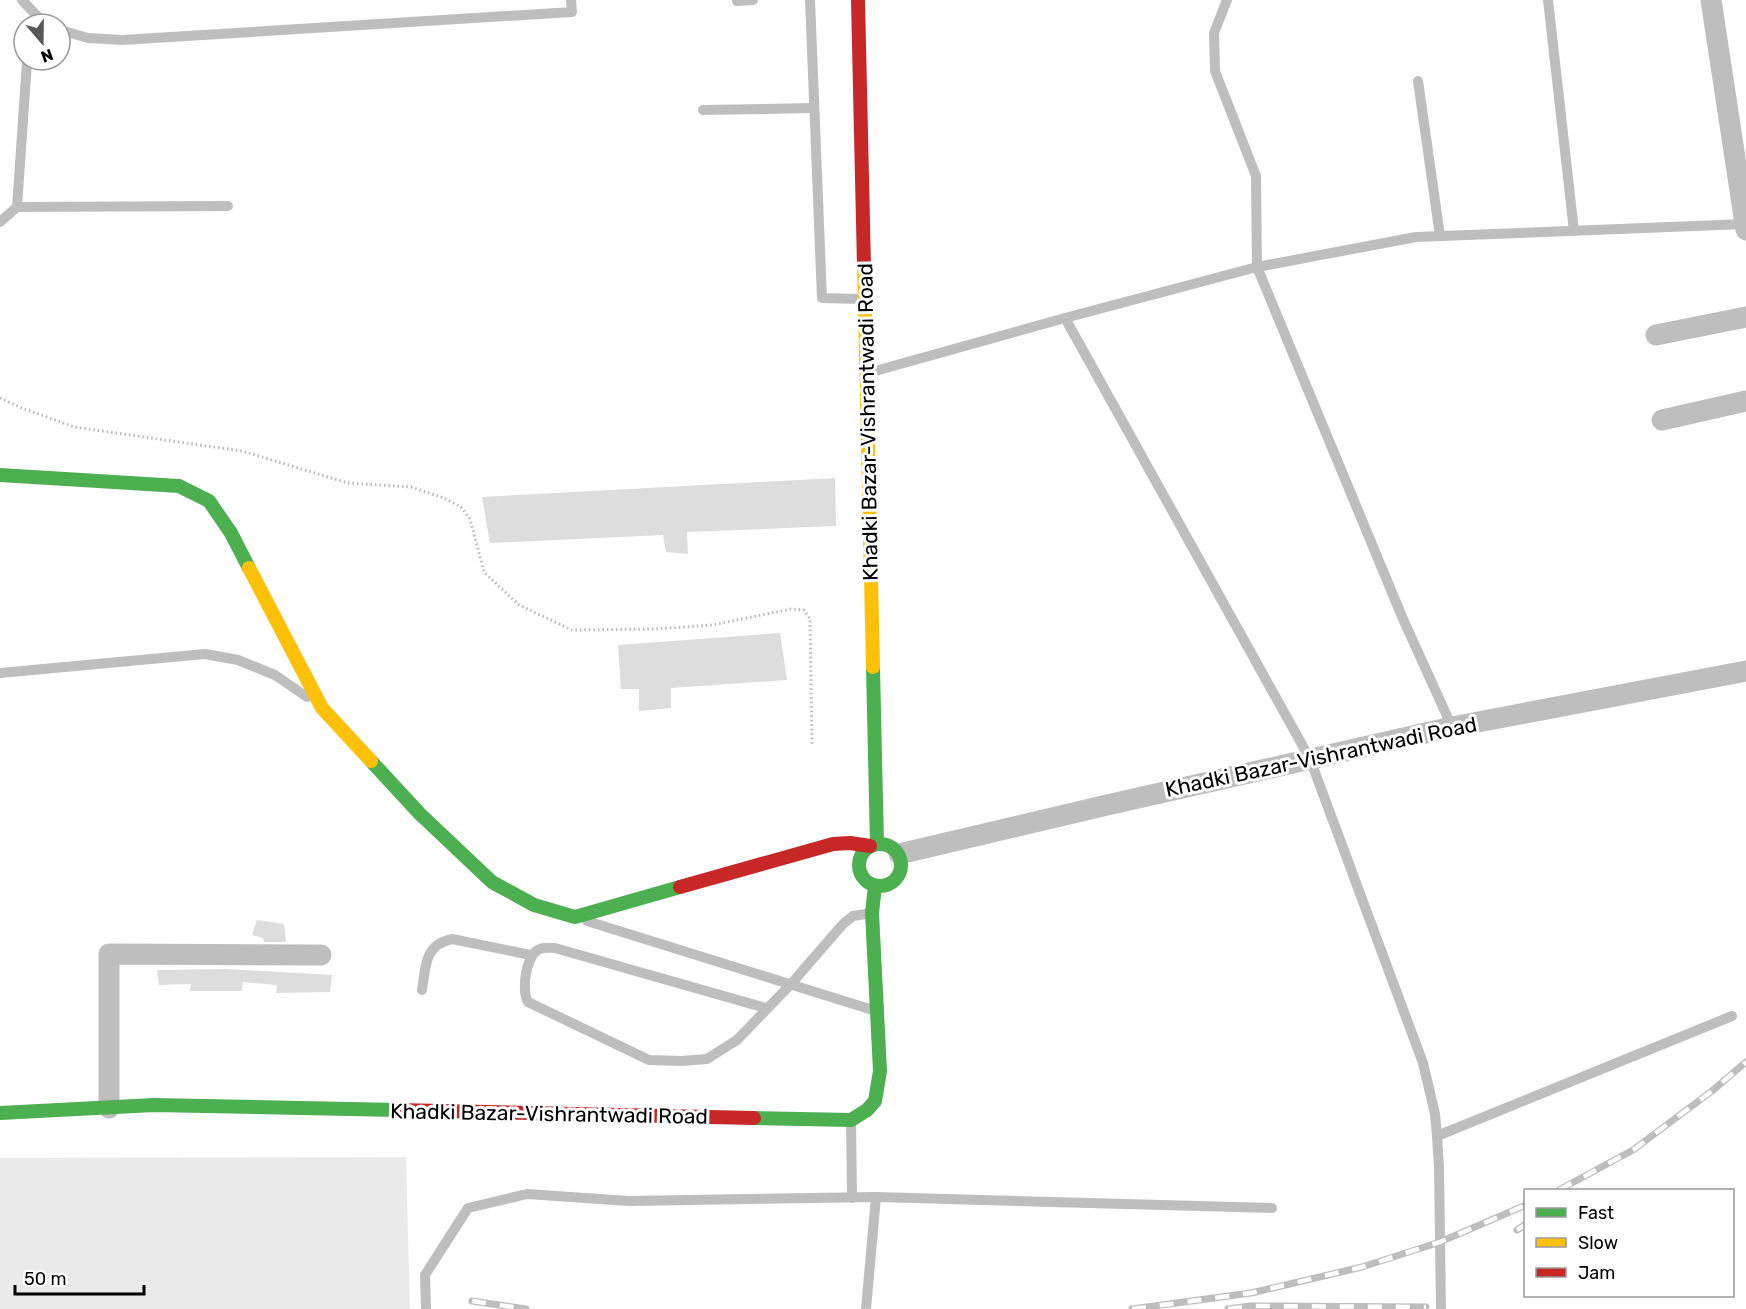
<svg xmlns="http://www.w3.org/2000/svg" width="1746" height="1309" font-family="Rubik,sans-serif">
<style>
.green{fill:#eaeaea}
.building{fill:#ddd}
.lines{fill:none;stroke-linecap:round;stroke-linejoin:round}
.path{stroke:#b8b8b8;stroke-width:3;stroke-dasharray:1.5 3;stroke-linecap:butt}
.lane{stroke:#bebebe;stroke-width:10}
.street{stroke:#bebebe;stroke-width:21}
.fast{stroke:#4caf50;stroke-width:14}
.slow{stroke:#ffc107;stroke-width:14}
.jam{stroke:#c62828;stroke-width:14}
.rail-casing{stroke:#bdbdbd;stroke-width:7}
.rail{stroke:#fff;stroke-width:4.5;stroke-dasharray:14;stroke-linecap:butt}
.labels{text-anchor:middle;stroke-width:6;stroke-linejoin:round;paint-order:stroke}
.street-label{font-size:21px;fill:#000;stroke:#fff}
</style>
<rect width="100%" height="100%" fill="#fff"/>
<path class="green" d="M406 1157 410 1309H0V1158Z"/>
<g class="building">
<path d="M835 478 836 526 687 532 688 554 666 552 663 535 490 543 482 497Z"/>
<path d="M780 633 787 680 671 688V708L639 711V689H621L618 645Z"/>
<path d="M257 920 284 924 286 942H264L263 938 252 935Z"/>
<path d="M226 969 332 975 330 992 276 993 277 985 243 982 242 991H190L191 984 159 985 157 970Z"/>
</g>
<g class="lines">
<path class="path" d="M0 398 22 408 74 427 242 451 348 483 411 487 444 498 461 507 470 519 484 572 519 605 572 630 655 629 712 625 791 609 804 610 810 619 812 744"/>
<g class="lane">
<path d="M22 0 40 19 50 24"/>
<path d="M810 0 822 298 862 299"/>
<path d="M1227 0 1214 33 1215 71 1256 176 1257 267 1403 619 1452 727"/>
<path d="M1548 0 1574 231"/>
<path d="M737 1 753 0"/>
<path d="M60 30 88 38 122 40 572 12 571 0"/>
<path d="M1418 81 1440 236"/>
<path d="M703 110 814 108"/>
<path d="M17 207 228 206"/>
<path d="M0 222 17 207 27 62 29 60"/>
<path d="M1065 318 1310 759 1423 1063 1435 1114 1437 1136 1439 1167 1441 1309"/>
<path d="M868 373 1065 318 1257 267 1416 237 1745 224"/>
<path d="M0 673 205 654 238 660 275 675 307 697"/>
<path d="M587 921 876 1011"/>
<path d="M422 990C426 966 424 945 452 939L531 955"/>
<path d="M766 1008 555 948C550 948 544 947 540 949 526 954 521 990 528 1002L649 1060 682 1061 707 1059 737 1040 791 984 843 924 853 916 872 913"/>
<path d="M851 1120 852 1198"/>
<path d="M1437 1136 1732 1016"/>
<path d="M426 1309 425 1275 468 1208 527 1194 629 1201 876 1197 1272 1208"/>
<path d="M866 1309 876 1197"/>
</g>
<g class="street">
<path d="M1711 0 1746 230"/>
<path d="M1656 335 1746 317"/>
<path d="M1662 420 1746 401"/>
<path d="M899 854 1107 805 1452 727 1746 671"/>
<path d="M109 1108V954L321 955"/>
</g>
<g class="fast">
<path d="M0 475 179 486 209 501 231 533 249 568"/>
<path d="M873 667 877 844"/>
<path d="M371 761 420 814 492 882 534 905 575 917 680 887"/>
<circle cx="880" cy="865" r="21"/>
<path d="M0 1113 154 1105 397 1110"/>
<path d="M754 1118 851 1120 867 1110 875 1101 880 1071 872 913 875 886"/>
</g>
<g class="slow">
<path d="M864 266 873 667"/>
<path d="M249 568 322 708 371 761"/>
</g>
<g class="jam">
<path d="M858 0 864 266"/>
<path d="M680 887 833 844 850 843 870 846"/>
<path d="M397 1110 754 1118"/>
</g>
<g class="rail-casing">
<g id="rail">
<path d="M1559 1190 1633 1150 1712 1091 1746 1062"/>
<path d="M1517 1230 1526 1224"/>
<path d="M472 1301 526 1309"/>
<path d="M1132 1309 1251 1293 1362 1267 1440 1242 1526 1205"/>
<path d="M1228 1309 1250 1306 1426 1307"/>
</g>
</g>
<use href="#rail" class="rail"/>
</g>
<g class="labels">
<g class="street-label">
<text transform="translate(868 422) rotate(-91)" y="7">Khadki Bazar-Vishrantwadi Road</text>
<text transform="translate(1321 757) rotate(-12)" y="7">Khadki Bazar-Vishrantwadi Road</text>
<text transform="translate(549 1114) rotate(1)" y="7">Khadki Bazar-Vishrantwadi Road</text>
</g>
</g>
<rect x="1524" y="1189" width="210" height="108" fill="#ffffff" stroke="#999999" stroke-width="1.5"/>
<rect x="1536" y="1208" width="30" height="9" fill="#4caf50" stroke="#999999" stroke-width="1.5"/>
<text x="1578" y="1219" font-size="18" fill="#000000">Fast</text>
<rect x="1536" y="1238" width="30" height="9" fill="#ffc107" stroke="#999999" stroke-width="1.5"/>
<text x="1578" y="1249" font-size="18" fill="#000000">Slow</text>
<rect x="1536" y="1268" width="30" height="9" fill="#c62828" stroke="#999999" stroke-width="1.5"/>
<text x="1578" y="1279" font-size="18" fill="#000000">Jam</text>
<g transform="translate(42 42) rotate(160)"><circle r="28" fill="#ffffff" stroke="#999999" stroke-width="1.5"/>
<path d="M0-4.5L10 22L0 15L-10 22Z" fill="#595959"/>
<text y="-9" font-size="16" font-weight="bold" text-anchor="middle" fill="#000000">N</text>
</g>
<path d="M15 1285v9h129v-9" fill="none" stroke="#000000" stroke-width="3"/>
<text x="24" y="1285" font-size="18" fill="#000000" stroke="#ffffff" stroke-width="4.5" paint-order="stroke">50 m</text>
</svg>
